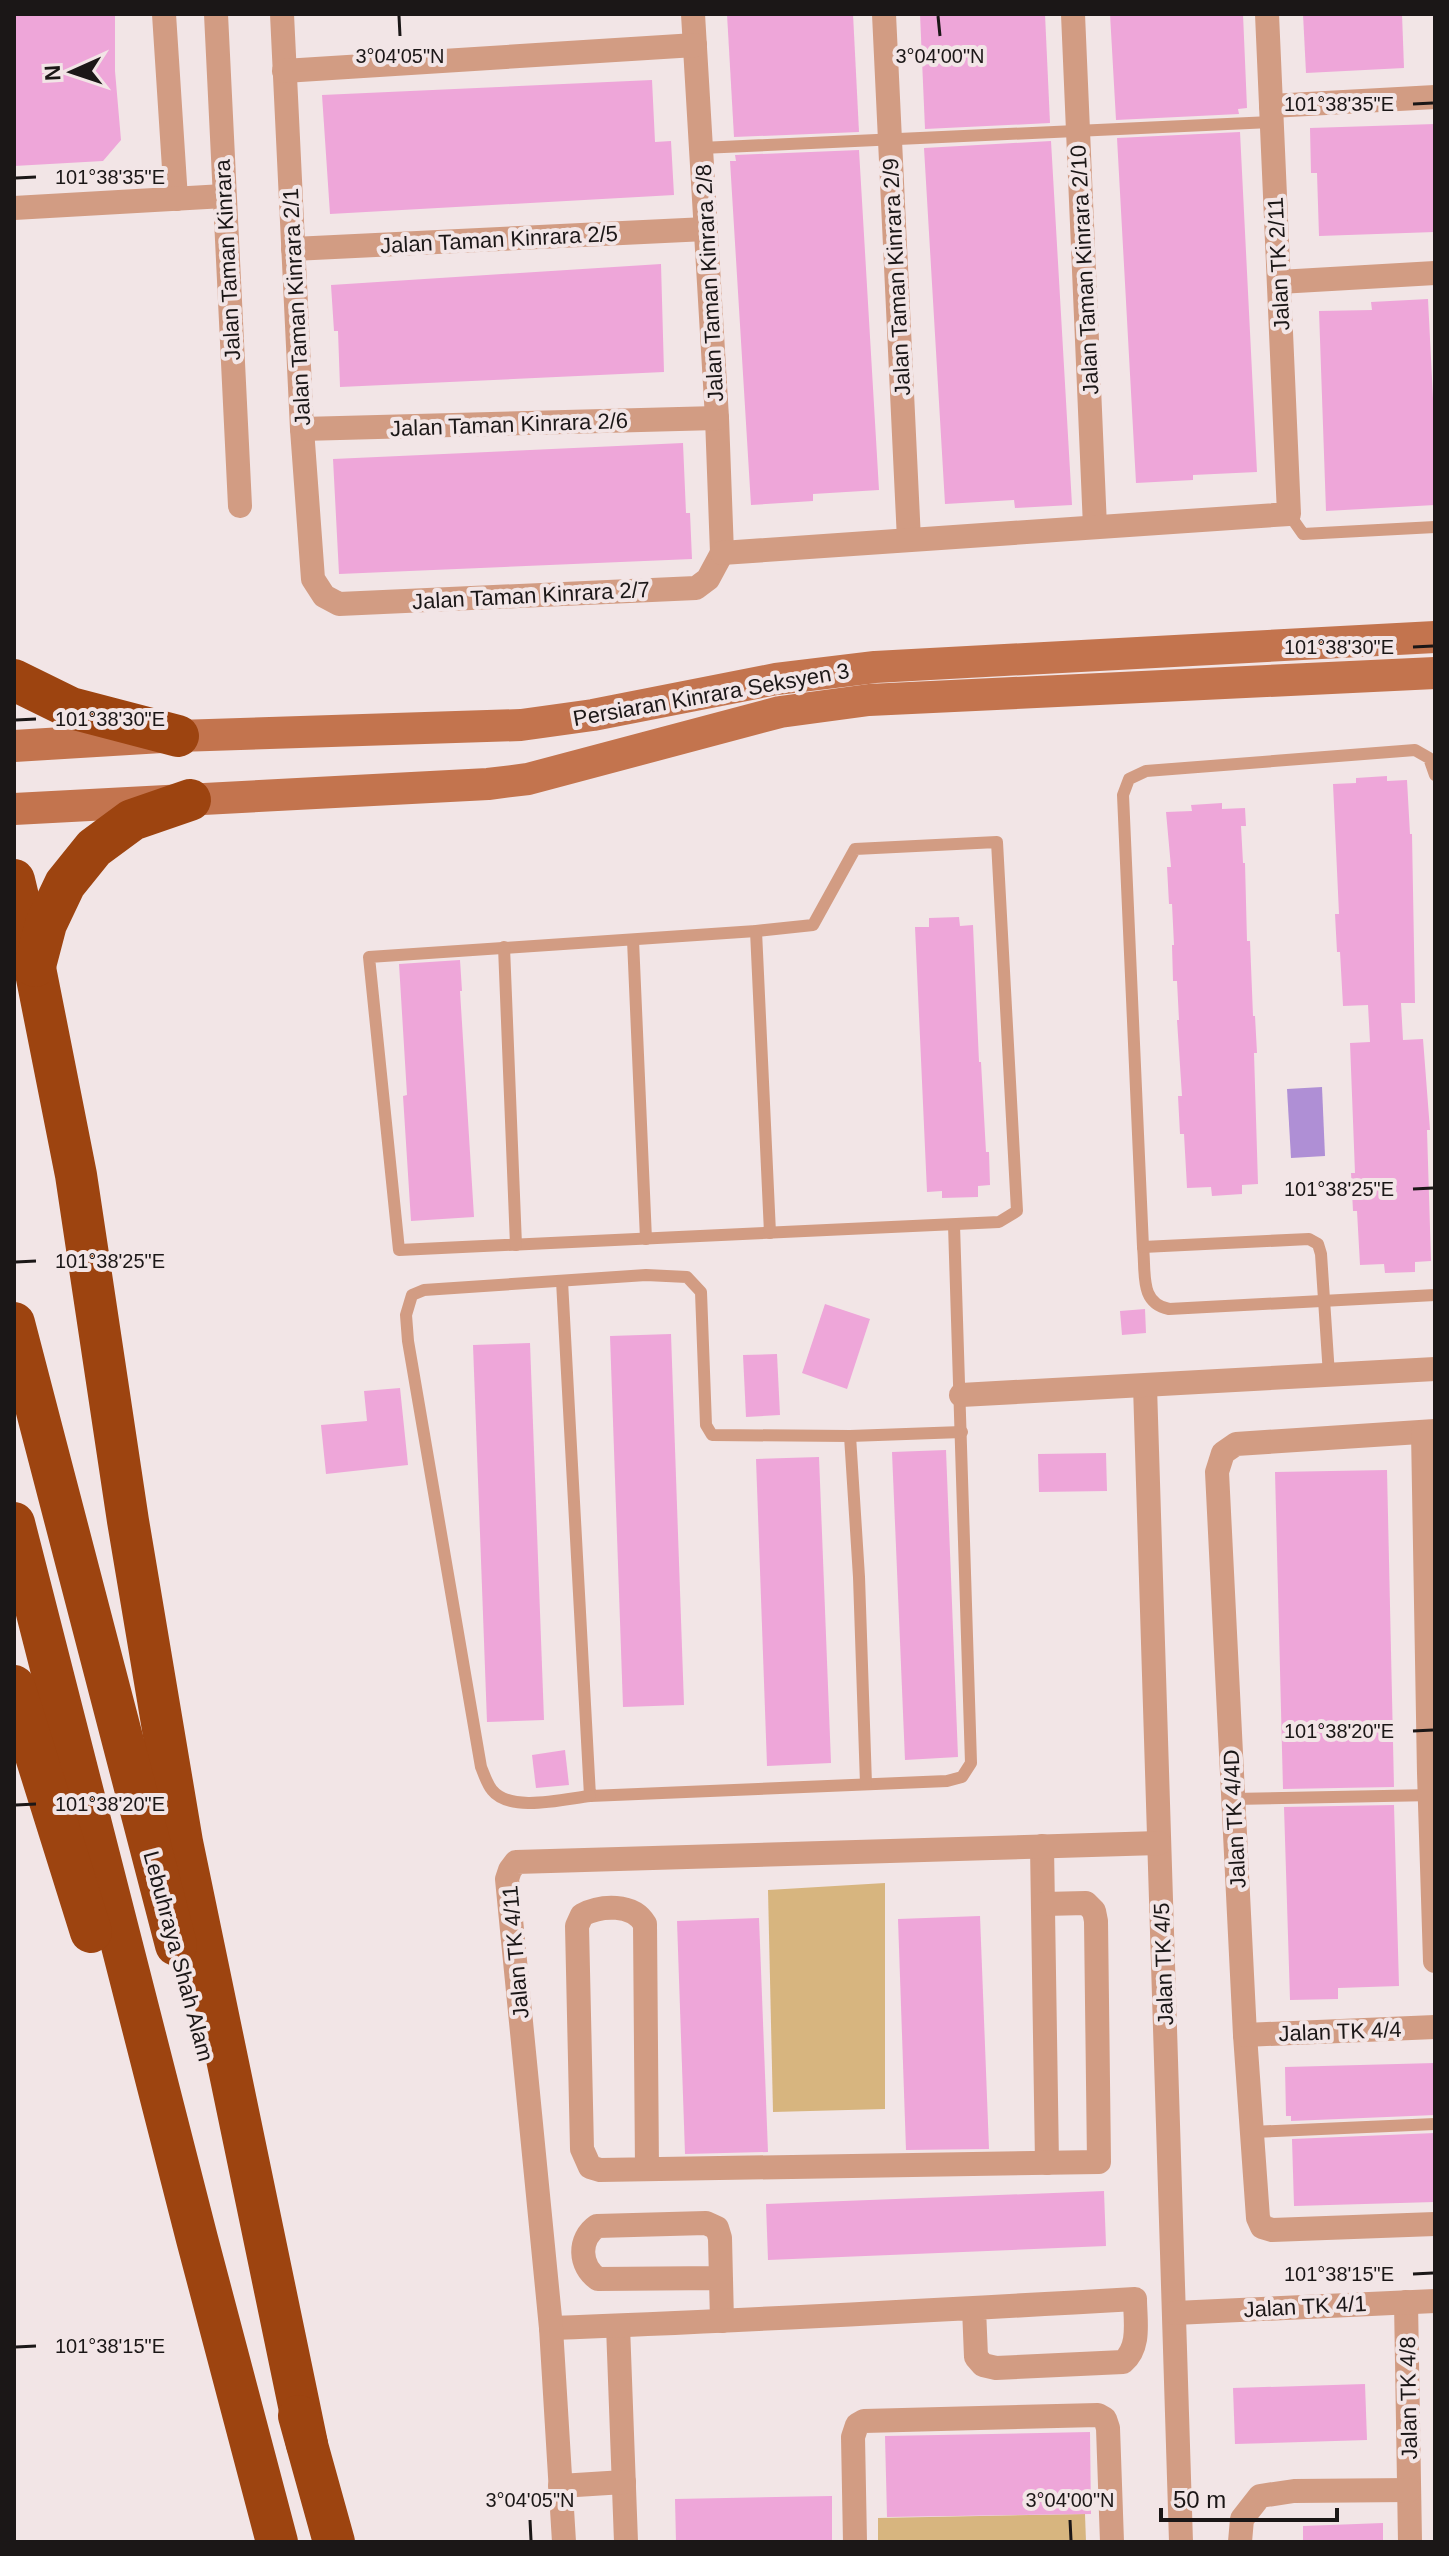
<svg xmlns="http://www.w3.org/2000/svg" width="1449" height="2556" font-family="Helvetica,sans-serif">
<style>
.green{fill:#d7b57f}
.water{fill:#af8fd5}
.building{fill:#eea6d9}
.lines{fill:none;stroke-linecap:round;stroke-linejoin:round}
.lane{stroke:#d29c83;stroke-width:12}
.street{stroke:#d29c83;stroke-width:24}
.secondary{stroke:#c3744e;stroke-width:32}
.highway{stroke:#9d4410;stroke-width:42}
.ticks{fill:none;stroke:#1b1717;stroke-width:3}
.labels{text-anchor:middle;stroke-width:8;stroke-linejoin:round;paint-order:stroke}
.street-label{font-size:22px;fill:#1b1717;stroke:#f2e5e6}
.ticks-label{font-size:20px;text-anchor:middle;fill:#1b1717;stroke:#f2e5e6;stroke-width:8;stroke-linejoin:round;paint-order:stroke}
</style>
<rect width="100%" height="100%" fill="#f2e5e6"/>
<g class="green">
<path d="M885 1883V2109L773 2112 768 1890Z"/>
<path d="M1085 2514 1086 2542H878V2518Z"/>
</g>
<path class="water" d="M1322 1087 1325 1156 1291 1158 1287 1089Z"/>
<g class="building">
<path d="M14 14H115V71L121 140 103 161 14 166Z"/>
<path d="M727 14H853L859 132 734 137Z"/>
<path d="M920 14H1045L1050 123 925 129Z"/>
<path d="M1110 14H1243L1247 108 1238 109 1239 114 1116 120Z"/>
<path d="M1303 14H1402L1404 68 1306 73Z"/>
<path d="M652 80 655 142 671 141 674 195 330 214 322 95Z"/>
<path d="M1435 124V232L1319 236 1317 173H1311L1310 128Z"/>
<path d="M1240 132 1257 472 1193 475V480L1136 483 1117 138Z"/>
<path d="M1051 141 1072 505 1015 508 1014 500 945 504 924 148Z"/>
<path d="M859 150 879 490 813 494V501L751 505 730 161H736L735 155Z"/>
<path d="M661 264 664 372 340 387 338 331H334L331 285Z"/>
<path d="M1428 299 1435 438V505L1326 511 1319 311 1372 310 1371 302Z"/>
<path d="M683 443 686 513H690L692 559 339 574 333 459Z"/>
<path d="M1387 776V781L1407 780 1410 834H1412L1415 1003H1401L1403 1040 1423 1039 1430 1130H1427L1431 1261 1415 1262V1272L1385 1273 1384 1264 1360 1265 1357 1211H1353L1351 1173H1355L1350 1043 1370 1042 1368 1005 1343 1006 1340 952H1337L1335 914H1339L1333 784 1356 783V778Z"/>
<path d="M1222 803V809L1245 808 1246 826H1241L1243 863H1245L1247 941H1250L1253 1016H1255L1257 1053H1254L1258 1184 1242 1185V1194L1212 1196 1211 1187 1187 1188 1184 1134H1180L1178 1096H1182L1177 1020H1179L1177 981H1173L1172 945H1174L1172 904H1169L1167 867H1171L1166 812 1192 811 1191 805Z"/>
<path d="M959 917 960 926 973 925 979 1062H981L986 1152H989L990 1185 978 1186V1197L942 1198V1191L927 1192 915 927H929V918Z"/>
<path d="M460 960 462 991H460L474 1217 411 1221 403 1096 407 1095 399 964Z"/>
<path d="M825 1304 870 1319 847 1389 802 1373Z"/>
<path d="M1145 1309 1146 1333 1122 1335 1120 1311Z"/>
<path d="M671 1334 684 1705 623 1707 610 1336Z"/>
<path d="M530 1343 544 1720 487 1722 473 1345Z"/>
<path d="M777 1354 780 1415 746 1417 743 1355Z"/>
<path d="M400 1388 408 1465 326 1474 321 1425 367 1421 364 1391Z"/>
<path d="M946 1450 958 1757 905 1760 892 1452Z"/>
<path d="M1106 1453 1107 1491 1039 1492 1038 1454Z"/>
<path d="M819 1457 831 1763 767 1766 756 1459Z"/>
<path d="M1387 1470 1394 1787 1283 1789 1275 1472Z"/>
<path d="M565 1750 569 1785 536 1788 532 1755Z"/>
<path d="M1394 1805 1399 1986 1338 1988V1999L1290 2000 1284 1807Z"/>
<path d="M980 1916 989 2149 906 2150 898 1919Z"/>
<path d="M759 1918 768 2152 685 2154 677 1921Z"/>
<path d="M1435 2063V2115L1291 2121V2116H1286L1285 2067Z"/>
<path d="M1435 2133V2202L1294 2206 1292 2139Z"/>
<path d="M1104 2191 1106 2246 768 2260 766 2204Z"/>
<path d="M1365 2384 1367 2440 1235 2444 1233 2388Z"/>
<path d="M1090 2432 1091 2514 887 2517 885 2436Z"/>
<path d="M832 2496V2542H676L675 2499Z"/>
<path d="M1383 2523V2542H1303V2526Z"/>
</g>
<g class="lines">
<g class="lane">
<path d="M701 148 1271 122"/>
<path d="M1289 514 1303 534 1435 527"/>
<path d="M997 842 1017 1211 999 1222 399 1250 369 957 756 931 813 925 855 849Z"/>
<path d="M756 931 770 1233"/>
<path d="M633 940 646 1239"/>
<path d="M504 947 516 1245"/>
<path d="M1143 1247C1146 1273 1139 1303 1169 1309L1435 1295"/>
<path d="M562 1281 590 1796 947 1781 962 1777 971 1763 954 1225"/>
<path d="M1329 1375 1321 1254 1318 1244 1309 1239 1143 1247 1123 795 1129 779 1146 771 1415 750 1429 758 1435 775"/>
<path d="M850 1436 859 1577 866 1784"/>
<path d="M590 1796C564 1799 510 1813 492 1790 487 1784 484 1774 481 1767L408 1341 406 1315 412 1295 424 1290 646 1275 687 1277 701 1292 706 1425 712 1435 850 1436 962 1432"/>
<path d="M1233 1799 1434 1795"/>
<path d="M1252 2132 1435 2124"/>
</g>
<g class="street">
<path d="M164 14 176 199"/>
<path d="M216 14 240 506"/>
<path d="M282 14 302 429 313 579 324 596 339 604 696 588 708 579 722 553"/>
<path d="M693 14 717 418 722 553"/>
<path d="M884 14 909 540"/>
<path d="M1073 14 1095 527"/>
<path d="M284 71 695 45"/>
<path d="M1271 106 1435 97"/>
<path d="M14 208 224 196"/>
<path d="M293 249 706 229"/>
<path d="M1279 282 1435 273"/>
<path d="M302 429 717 418"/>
<path d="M722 553 1289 514 1267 14"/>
<path d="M1145 1386 1181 2542"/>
<path d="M961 1395 1435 1369"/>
<path d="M1435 1431 1236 1444 1223 1453 1217 1472 1245 2035 1258 2218 1262 2227 1272 2230 1435 2224"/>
<path d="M1423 1432 1429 1773 1435 1961"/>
<path d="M1042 1846 1047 2163"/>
<path d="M1245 2035 1435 2027"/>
<path d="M647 2169 645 1924C633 1903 601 1905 582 1915L577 1926 582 2149 590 2167 600 2170 1099 2162 1096 1921 1094 1911 1086 1903 1044 1904"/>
<path d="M721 2278 598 2279C579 2266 578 2239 597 2226L706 2223 717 2228 720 2238 722 2321"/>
<path d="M1406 2302 1410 2542"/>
<path d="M1175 2313 1435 2301"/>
<path d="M618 2326 626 2542"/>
<path d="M551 2328C745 2321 940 2310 1135 2299 1135 2320 1141 2347 1123 2362L996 2368 983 2365 976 2357 974 2308"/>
<path d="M560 2486 624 2482"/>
<path d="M564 2542 551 2328 507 1879 510 1870 516 1862 1159 1843"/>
<path d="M855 2542 853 2437 857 2425 864 2421 1098 2415 1105 2419 1108 2428 1112 2542"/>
<path d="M1240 2542 1242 2519 1260 2496 1294 2491 1409 2490"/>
</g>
<g class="secondary">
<path d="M14 746 178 736 521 725 593 715 776 679 875 667 1435 637"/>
<path d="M14 809 488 784 528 779 780 712 869 700 1435 673"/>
</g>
<g class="highway">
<path d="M14 680 71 708 178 736"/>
<path d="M14 880 35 968 76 1175 128 1521 182 1842 307 2444"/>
<path d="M35 966 46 924 65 884 94 848 132 820 190 800"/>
<path d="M14 1323 176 1945"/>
<path d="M14 1523 197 2239 277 2542"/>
<path d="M14 1686 91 1932"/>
<path d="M299 2416 334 2542"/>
</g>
</g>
<path class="ticks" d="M399 16 400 36M938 16 940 36M1413 104 1433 103M16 178 36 177M1413 647 1433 646M16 720 36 719M1413 1189 1433 1188M16 1262 36 1261M1413 1731 1433 1730M16 1805 36 1804M1413 2274 1433 2273M16 2347 36 2346M530 2520 531 2540M1070 2520 1071 2540"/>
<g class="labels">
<g class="street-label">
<text transform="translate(499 239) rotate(-3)" y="8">Jalan Taman Kinrara 2/5</text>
<text transform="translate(227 260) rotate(-93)" y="8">Jalan Taman Kinrara</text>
<text transform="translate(1278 264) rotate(-93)" y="8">Jalan TK 2/11</text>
<text transform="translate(1084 270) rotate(-93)" y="8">Jalan Taman Kinrara 2/10</text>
<text transform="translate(896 277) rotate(-93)" y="8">Jalan Taman Kinrara 2/9</text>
<text transform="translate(709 283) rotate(-93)" y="8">Jalan Taman Kinrara 2/8</text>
<text transform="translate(296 307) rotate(-93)" y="8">Jalan Taman Kinrara 2/1</text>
<text transform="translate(509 424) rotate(-2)" y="8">Jalan Taman Kinrara 2/6</text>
<text transform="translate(531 595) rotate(-3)" y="8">Jalan Taman Kinrara 2/7</text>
<text transform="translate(711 694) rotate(-10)" y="8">Persiaran Kinrara Seksyen 3</text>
<text transform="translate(1234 1819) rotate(-93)" y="8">Jalan TK 4/4D</text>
<text transform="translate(515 1952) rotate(-95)" y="8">Jalan TK 4/11</text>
<text transform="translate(179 1956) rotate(75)" y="8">Lebuhraya Shah Alam</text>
<text transform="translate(1163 1964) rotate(-92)" y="8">Jalan TK 4/5</text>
<text transform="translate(1340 2031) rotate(-2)" y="8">Jalan TK 4/4</text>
<text transform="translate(1305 2306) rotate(-3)" y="8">Jalan TK 4/1</text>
<text transform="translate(1408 2398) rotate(-91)" y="8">Jalan TK 4/8</text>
</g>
</g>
<g class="ticks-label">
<text x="400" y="63">3°04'05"N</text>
<text x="940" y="63">3°04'00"N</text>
<text x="1339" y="111">101°38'35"E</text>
<text x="110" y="184">101°38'35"E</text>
<text x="1339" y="654">101°38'30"E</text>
<text x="110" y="726">101°38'30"E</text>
<text x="1339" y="1196">101°38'25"E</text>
<text x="110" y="1268">101°38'25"E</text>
<text x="1339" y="1738">101°38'20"E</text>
<text x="110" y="1811">101°38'20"E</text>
<text x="1339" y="2281">101°38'15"E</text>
<text x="110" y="2353">101°38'15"E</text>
<text x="530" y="2507">3°04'05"N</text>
<text x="1070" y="2507">3°04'00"N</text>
</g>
<rect width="1449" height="2556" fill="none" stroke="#1b1717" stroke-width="32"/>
<g transform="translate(72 72) rotate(267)" stroke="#f2e5e6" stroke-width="6" paint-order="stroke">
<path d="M0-6L14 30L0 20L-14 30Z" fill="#1b1717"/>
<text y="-12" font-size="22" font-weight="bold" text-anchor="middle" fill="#1b1717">N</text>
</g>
<path d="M1161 2508v12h176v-12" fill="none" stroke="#1b1717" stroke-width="4"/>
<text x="1173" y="2508" font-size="24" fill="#1b1717" stroke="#f2e5e6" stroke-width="6" paint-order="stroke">50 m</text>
</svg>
